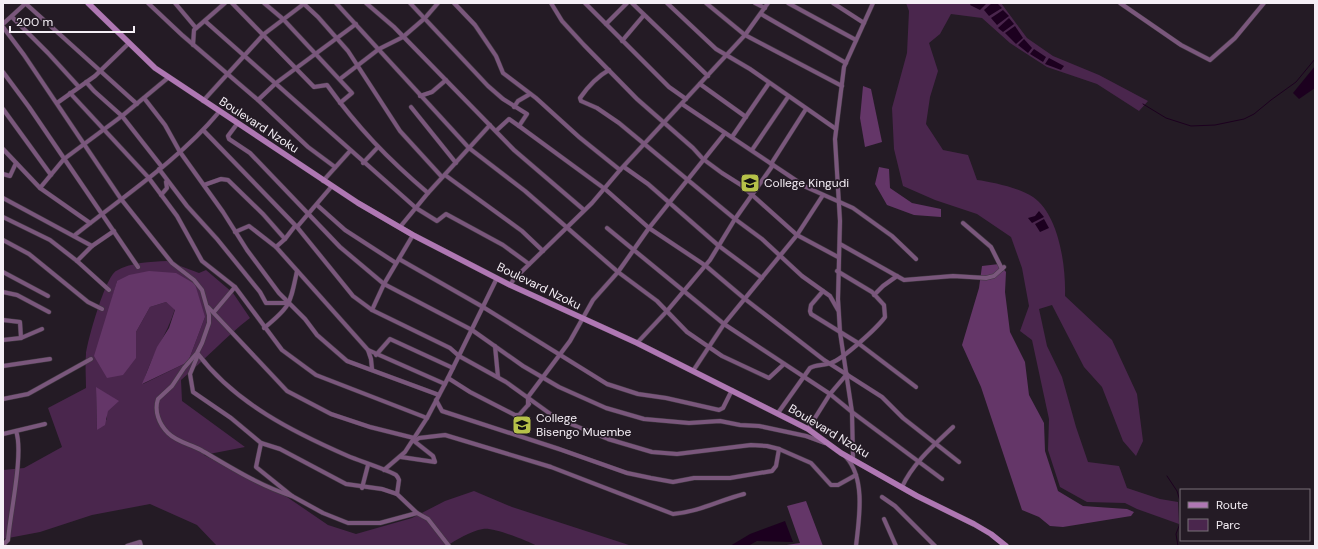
<svg xmlns="http://www.w3.org/2000/svg" width="1318" height="549" font-family="'DM Sans',sans-serif">
<style>
.green{fill:#4a264d;fill-rule:evenodd}
.forest{fill:#643668}
.water{fill:#1c001f}
.lines{fill:none;stroke-linecap:round;stroke-linejoin:round}
.stream{stroke:#1c001f;stroke-width:1}
.street-casing{stroke:#413942;stroke-width:5}
.secondary-casing{stroke:#413942;stroke-width:6}
.street{stroke:#7a577c;stroke-width:4}
.secondary{stroke:#af77b3;stroke-width:5.5}
.labels{text-anchor:middle;stroke-width:3.5;stroke-linejoin:round;paint-order:stroke}
.street-label{font-size:12px;fill:#f5eff6;stroke:#241b25}
.poi-label{font-size:12px;fill:#f5eff6;stroke:#241b25;text-anchor:start}
</style>
<rect width="100%" height="100%" fill="#241b25"/>
<g class="green">
<path d="M906 3H1001L1027 38 1053 56 1099 75 1148 101 1139 111 1097 84 1047 67 1010 43 982 18 951 14 940 34 929 43 938 71 930 97 926 124 943 150 968 155 977 180C993 182 1019 188 1033 197 1059 215 1066 266 1065 296L1112 340 1137 394 1143 441 1136 456 1123 441 1102 387 1084 367 1052 305 1039 309 1047 346 1062 377 1076 427 1088 462 1119 466 1127 488 1160 499 1178 502 1179 524 1137 509 1125 503 1087 502 1060 487 1048 450 1049 419 1032 340 1020 331 1029 306 1022 268 1011 237 977 214 935 200 903 186 894 149 892 108 907 53 909 11Z"/>
<path d="M167 261 199 273 206 270 233 293 250 318C225 337 205 360 181 380L182 401 245 447 204 455 287 497 328 525 356 534 412 518 445 501 474 491 512 507 632 546H537C528 541 493 527 483 529 470 531 457 540 446 546H217L197 525 150 504 92 515 40 532 3 539V470L24 468 62 447 48 408 86 388C86 377 85 365 86 354 88 339 105 278 116 271 131 262 150 262 167 261ZM117 281 205 317 188 362 143 384C150 357 167 335 175 309L166 302 150 307 136 332 110 307ZM96 388 113 398 107 411V419L97 430Z"/>
</g>
<g class="forest">
<path d="M863 86 871 89 882 142 865 147 860 118Z"/>
<path d="M879 167 889 169 890 188 912 203 941 209V217L914 215 887 205 875 184Z"/>
<path d="M999 264 1006 272 1005 292 1010 332 1025 362 1029 395 1044 423 1045 451 1058 491 1083 506 1127 509 1134 512 1131 516 1063 527 1050 526 1039 517 1022 510 981 387 962 345 979 288 982 266Z"/>
<path d="M149 271 176 273 195 284 205 317 188 362 142 384 157 347 169 328 175 310 166 302 150 307 136 332V358L123 375 107 378 94 356 117 281 129 275Z"/>
<path d="M96 387 119 401 108 411 105 425 97 430Z"/>
<path d="M806 501 823 546H780L800 543 787 506Z"/>
</g>
<g class="water">
<path d="M971 3H987L980 10 970 5Z"/>
<path d="M992 3H997L1002 8 989 16 984 10Z"/>
<path d="M1003 10 1009 16 997 25 991 18Z"/>
<path d="M1009 18 1014 24 1003 32 998 28Z"/>
<path d="M1015 26 1023 38 1016 44 1005 33Z"/>
<path d="M1024 39 1032 48 1028 53 1018 45Z"/>
<path d="M1034 49 1046 57 1043 62 1030 54Z"/>
<path d="M1049 58 1064 66 1061 70 1045 64Z"/>
<path d="M1315 66V88L1299 99 1293 93Z"/>
<path d="M1039 211 1044 217 1032 223 1028 218 1035 216Z"/>
<path d="M1044 219 1049 228 1040 232 1035 224Z"/>
<path d="M785 521 793 542 757 541 748 546H730L750 534Z"/>
</g>
<g class="lines">
<g class="stream">
<path d="M1143 104 1166 118 1191 126 1215 125 1244 119 1254 114 1271 100 1296 82 1315 59"/>
<path d="M1167 476 1177 491 1181 504"/>
<path d="M1178 546 1176 534 1181 521"/>
</g>
<g class="street-casing">
<g id="street">
<path d="M25 3 137 104"/>
<path d="M148 3 182 35 258 100 308 147 335 167"/>
<path d="M175 3 196 28"/>
<path d="M232 3 314 87 327 85C358 128 388 159 428 193"/>
<path d="M264 3 283 19 352 93 340 103"/>
<path d="M303 3 318 17 348 51 400 131 442 177"/>
<path d="M336 3 469 148 525 191 618 272 657 301 687 332 722 356 769 378 784 364"/>
<path d="M366 3 394 27 514 150 584 210"/>
<path d="M410 3 488 86 503 99 527 114 519 126"/>
<path d="M454 3 475 25 496 56 503 73 536 98 579 137 620 170"/>
<path d="M551 3 562 21 584 45 637 99 693 148 703 159 722 173 741 185 797 235 838 257"/>
<path d="M585 3 669 87 686 99"/>
<path d="M632 3 708 76"/>
<path d="M667 3 716 49 750 69 836 129"/>
<path d="M706 3 745 35 842 86"/>
<path d="M755 3 765 8"/>
<path d="M788 3 856 40"/>
<path d="M833 3 864 23"/>
<path d="M1120 3 1181 45 1210 60 1235 38 1264 3"/>
<path d="M761 14 846 63"/>
<path d="M12 17 48 53 79 87"/>
<path d="M205 21 416 208 437 221 446 214 503 245 529 264"/>
<path d="M3 24 26 3"/>
<path d="M606 24 627 3"/>
<path d="M3 27 24 55 121 199 172 263 194 280 202 290 209 315V323L202 343 197 353 184 368 172 386 158 399C154 411 159 424 168 433 177 442 190 444 201 450 230 467 260 486 292 496"/>
<path d="M622 41 644 15"/>
<path d="M193 45 194 30 225 3"/>
<path d="M609 70C598 76 587 88 580 98L581 101 597 108 619 123 735 219 762 239 802 276 830 296 838 310"/>
<path d="M3 72 29 107 138 267"/>
<path d="M340 79 379 49 403 37 425 18 438 3"/>
<path d="M86 82 94 91 122 116 162 167"/>
<path d="M700 84 746 117"/>
<path d="M70 93 148 177 177 216 202 261 235 287 282 350 316 375 427 418"/>
<path d="M420 96 432 92 446 80"/>
<path d="M144 98 165 125 180 152 223 212 247 250 279 293 305 319 317 335 347 361 439 395"/>
<path d="M258 100 276 83 356 24"/>
<path d="M203 101 264 34 305 3"/>
<path d="M57 103 95 76 128 44"/>
<path d="M682 104 806 187 853 208 892 236 916 259"/>
<path d="M411 107 456 163"/>
<path d="M514 107 518 101 530 94"/>
<path d="M3 109 51 175"/>
<path d="M237 124 228 136 229 139 250 153 340 247 384 284 472 330 523 366 559 387 606 408 644 419 689 423 720 421 740 425 759 426 806 436 825 443"/>
<path d="M204 131 297 227 353 296 372 310 450 348 459 356 506 382 556 418 608 439 652 452 677 454 751 445 767 446 779 449 811 463 831 485H838L856 475"/>
<path d="M496 131 509 119 519 126 605 189 649 228 706 266 745 299 824 360 882 397 903 418 959 462"/>
<path d="M732 137 769 83"/>
<path d="M3 149 40 188 90 223"/>
<path d="M752 150 788 97"/>
<path d="M363 163 378 147"/>
<path d="M771 164 806 109"/>
<path d="M624 167 648 184 719 246 762 278"/>
<path d="M159 169 187 206 217 239 260 292 266 303H288"/>
<path d="M3 174 10 176 16 163"/>
<path d="M445 175 522 231 543 251"/>
<path d="M323 181 350 151"/>
<path d="M204 185 221 179 228 180 263 214 285 239"/>
<path d="M40 188 64 159 122 116 169 77"/>
<path d="M161 195 167 188 166 182"/>
<path d="M3 198 92 246"/>
<path d="M317 205 345 230 396 263"/>
<path d="M3 217 50 240 77 261 109 290"/>
<path d="M963 223 991 247 1002 269"/>
<path d="M297 227 332 186"/>
<path d="M400 227 428 193 490 125"/>
<path d="M607 228 724 324 830 394 852 412 942 479"/>
<path d="M235 232 249 226 276 247 368 350 371 359 372 369"/>
<path d="M75 235C124 196 179 160 219 112"/>
<path d="M3 240 29 254 88 302 102 309"/>
<path d="M840 244 904 280 953 276 986 278 994 276 1004 267"/>
<path d="M276 247 285 239 295 226"/>
<path d="M399 259 483 307 607 384 638 394 666 398 719 410 723 408 732 390"/>
<path d="M77 261 92 246 114 231"/>
<path d="M3 272 48 296"/>
<path d="M510 285 514 279 592 203 620 170 745 35 768 3"/>
<path d="M823 291 811 305 810 311 811 314 858 343 916 387"/>
<path d="M3 292 17 295 49 312"/>
<path d="M874 295 883 286 897 276"/>
<path d="M208 307 287 391 331 414 370 427 414 438"/>
<path d="M372 310 384 284 413 235"/>
<path d="M214 312 235 287"/>
<path d="M3 320 20 322 21 338"/>
<path d="M264 328C291 306 290 304 297 271"/>
<path d="M3 340 21 338 42 329"/>
<path d="M637 343 667 311 710 260 735 219 773 165"/>
<path d="M495 346 498 377"/>
<path d="M368 350 445 384"/>
<path d="M198 354C235 403 293 432 348 456 357 460 391 471 396 475 398 477 398 477 399 480L397 494"/>
<path d="M198 355 190 374 193 392 231 418 261 443 280 449 346 484 382 489 397 494 417 513 428 519 449 546"/>
<path d="M376 355 390 339 453 368"/>
<path d="M3 366 50 359"/>
<path d="M693 371 724 324 797 235 823 195"/>
<path d="M448 378 470 392 515 415H519L529 404"/>
<path d="M3 399 28 394 91 359"/>
<path d="M436 400 442 411 559 449 627 473 651 478 673 482 694 478H730L772 471 776 466 779 449"/>
<path d="M528 405V397L570 341 593 300 618 272 649 228 725 133"/>
<path d="M778 413 810 368C817 364 823 366 831 363 843 359 877 328 885 317L884 305 872 292 837 271"/>
<path d="M808 429 830 394 847 374"/>
<path d="M3 434 45 424"/>
<path d="M415 441 419 438 445 435 551 467 673 514C699 512 720 500 744 494"/>
<path d="M261 443 256 467 292 496 323 513 348 523H380L417 513"/>
<path d="M401 457 435 462 433 456 414 441"/>
<path d="M846 457C866 479 859 519 856 546"/>
<path d="M853 458 852 412 840 332 838 299 840 221 835 139 844 67 873 3"/>
<path d="M384 470 405 452 427 418 448 378 497 278"/>
<path d="M902 487C913 463 934 445 953 427"/>
<path d="M362 488 368 465"/>
<path d="M882 497 895 506 935 546"/>
<path d="M884 519 896 546"/>
<path d="M3 545 8 540C10 514 24 453 16 431"/>
<path d="M127 546 140 542 141 546"/>
</g>
</g>
<g class="secondary-casing">
<path id="secondary" d="M88 3 155 68 358 203 413 235 510 285 637 343 808 429 841 453 917 496 974 524 991 534 1006 546"/>
</g>
<use href="#street" class="street"/>
<use href="#secondary" class="secondary"/>
</g>
<defs>
<g id="school-square" transform="scale(1)"><rect x="-9" y="-9" width="18" height="18" rx="4" fill="#b6c149" stroke="#241b25"/><path d="M0-5L7-2L0 1L-7-2ZM-4 1L0 2.5L4 1V4Q0 6-4 4Z" fill="#111"/></g>
</defs>
<g fill-rule="evenodd">
<use href="#school-square" x="750" y="183"/>
<use href="#school-square" x="522" y="425"/>
</g>
<g class="labels">
<g class="street-label">
<text transform="translate(259 125) rotate(33)" y="4">Boulevard Nzoku</text>
<text transform="translate(539 286) rotate(26)" y="4">Boulevard Nzoku</text>
<text transform="translate(829 431) rotate(31)" y="4">Boulevard Nzoku</text>
</g>
<g class="poi-label">
<text x="764" y="187">College Kingudi</text>
<text x="536" y="422">College<tspan x="536" dy="14">Bisengo Muembe</tspan></text>
</g>
</g>
<rect width="1318" height="549" fill="none" stroke="#f5eff6" stroke-width="8"/>
<rect x="1180" y="489" width="130" height="52" fill="#241b25" stroke="#787079"/>
<rect x="1188" y="502" width="20" height="6" fill="#af77b3" stroke="#787079"/>
<text x="1216" y="509" font-size="12" fill="#f5eff6">Route</text>
<rect x="1188" y="519" width="20" height="12" fill="#4a264d" stroke="#787079"/>
<text x="1216" y="529" font-size="12" fill="#f5eff6">Parc</text>
<path d="M10 26v6h124v-6" fill="none" stroke="#f5eff6" stroke-width="2"/>
<text x="16" y="26" font-size="12" fill="#f5eff6" stroke="#241b25" stroke-width="3" paint-order="stroke">200 m</text>
</svg>
